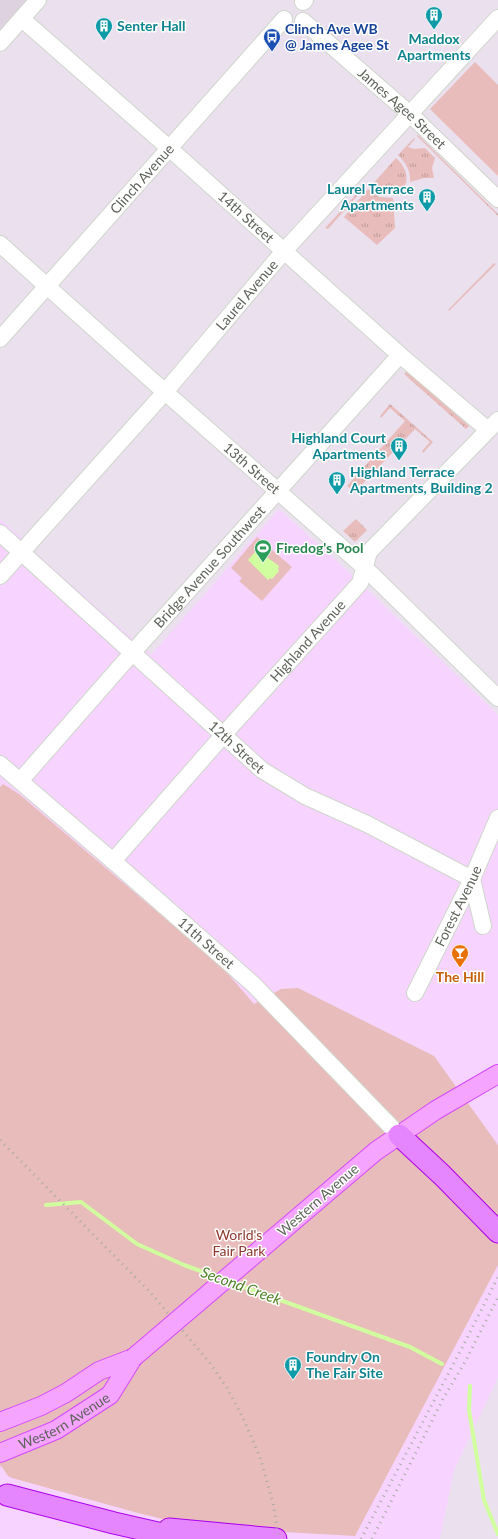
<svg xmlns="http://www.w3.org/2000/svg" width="498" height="1539" font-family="Lato,sans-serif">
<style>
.commercial{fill:#f7d4ff}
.education{fill:#ded1e0}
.grass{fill:url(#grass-tufts)}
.park{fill:#e8bcba}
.water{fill:#d1ff9f}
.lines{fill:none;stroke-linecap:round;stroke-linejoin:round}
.stream{stroke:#d1ff9f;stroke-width:4}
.secondary-casing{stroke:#cfd6cb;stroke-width:18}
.primary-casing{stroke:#d449fe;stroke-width:20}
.highway-casing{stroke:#af00ee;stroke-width:23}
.secondary{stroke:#fff;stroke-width:16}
.primary{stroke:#f5a4ff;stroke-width:18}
.highway{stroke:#e686ff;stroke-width:21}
.rail{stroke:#a8aaa7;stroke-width:3;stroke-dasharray:1 5;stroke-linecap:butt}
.primary-bridge-casing{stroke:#d449fe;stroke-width:20;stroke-linecap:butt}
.primary-bridge{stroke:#f5a4ff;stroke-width:18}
.labels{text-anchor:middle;stroke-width:3;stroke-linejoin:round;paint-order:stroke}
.culture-label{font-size:14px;font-weight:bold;fill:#0d838f;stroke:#fff;text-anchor:start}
.transit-label{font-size:14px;font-weight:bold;fill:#164399;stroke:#fff;text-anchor:start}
.street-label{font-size:14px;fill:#5d6359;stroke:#fff}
.leisure-label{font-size:14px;font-weight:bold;fill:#27864d;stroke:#fff;text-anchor:start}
.food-label{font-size:14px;font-weight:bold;fill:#c56008;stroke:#fff}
.park-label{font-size:14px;fill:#8d372e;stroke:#fff}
.water-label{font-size:15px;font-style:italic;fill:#4f8228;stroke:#fff}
</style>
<defs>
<pattern id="grass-tufts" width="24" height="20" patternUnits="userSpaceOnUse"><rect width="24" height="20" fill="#e8bcba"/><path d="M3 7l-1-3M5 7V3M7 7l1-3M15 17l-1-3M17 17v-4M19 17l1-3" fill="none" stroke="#bf9c9a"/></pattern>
</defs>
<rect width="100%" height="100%" fill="#ebe0ee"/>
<path class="commercial" d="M279 509 350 573 498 715V1378L454 1470 440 1539H0V519L22 538 36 553 151 655Z"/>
<path class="education" d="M0 0H28L0 31Z"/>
<g class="grass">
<path d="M418 135 498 214V216L417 136Z"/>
<path d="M414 138 415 139 408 147 414 149 425 148 435 158 432 168 434 178H424L410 182C411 171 406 163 398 155Z"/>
<path d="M396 158C422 182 395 208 371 186Z"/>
<path d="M365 185 366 186 328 229 325 228Z"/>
<path d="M368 189 379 197 393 198 395 228 377 245 344 217Z"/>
<path d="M494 263 496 264 449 311 448 310Z"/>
<path d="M407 371 469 426 466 429 404 374Z"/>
<path d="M390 404 433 442 423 453 422 451 430 442 415 429 355 492 347 486 405 421 390 408 381 418 380 416Z"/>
<path d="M356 519 367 530 355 542 343 531Z"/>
</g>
<g class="park">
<path d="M475 62 498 85V176L430 109Z"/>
<path d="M257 537 292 567 262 601 239 581 242 578 231 568Z"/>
<path d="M3 784 19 794 222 967 254 1004 281 989 298 988 434 1056 498 1145V1265L355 1536 283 1532 167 1520 138 1513 12 1478 8 1476 2 1467 0 1466V787Z"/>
</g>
<path class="water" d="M257 550 279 566 278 569 279 571 272 579 270 578 268 580 248 560Z"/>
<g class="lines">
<g class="stream">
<path d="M46 1205 81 1202 137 1244 184 1265 220 1278"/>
<path d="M230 1282 410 1347 442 1364"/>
<path d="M470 1386 469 1410 484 1500 498 1534"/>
</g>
<g class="secondary-casing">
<g id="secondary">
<path d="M303 2 305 0"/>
<path id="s1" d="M22 19 169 148 400 355 488 430"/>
<path id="s2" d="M303 21 410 114 498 199"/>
<path d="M0 43 38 0"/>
<path id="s3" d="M0 244 156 384 364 567 498 698"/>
<path id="s4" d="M0 339 284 19"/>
<path id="s5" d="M0 533 262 770 305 796 367 824 472 879 483 926"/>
<path id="s6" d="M0 576 165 392 284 251 498 18"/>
<path id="s7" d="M0 764 113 861 253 984 399 1135"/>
<path id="s8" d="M20 781 133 652 400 355"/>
<path id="s9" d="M113 861 233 724 360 583 369 552 498 420"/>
<path id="s10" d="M415 993 472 879 498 818"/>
</g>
</g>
<g class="primary-casing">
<g id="primary">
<path d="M316 1202 376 1151 436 1110 498 1074"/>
<path d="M0 1422 41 1406 66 1393 99 1371 133 1358"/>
<path id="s11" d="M0 1453 56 1430 110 1395 133 1358"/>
</g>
</g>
<g class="highway-casing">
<g id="highway">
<path d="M399 1135 442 1175 498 1232"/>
<path d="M7 1495 114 1523 184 1539"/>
<path d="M169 1529 276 1539"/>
</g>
</g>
<use href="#secondary" class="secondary"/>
<use href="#primary" class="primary"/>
<use href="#highway" class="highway"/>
<g class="rail">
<path d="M0 1140 150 1292 210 1363 227 1388 243 1418 260 1457 273 1503 279 1539"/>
<path d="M361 1539 465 1342 498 1277"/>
<path d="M372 1539 444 1397 465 1362 498 1297"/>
</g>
<g class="primary-bridge-casing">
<path id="primary-bridge" d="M133 1358 316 1202"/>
</g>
<use href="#primary-bridge" class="primary-bridge"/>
</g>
<defs>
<g id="building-pin" transform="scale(0.9)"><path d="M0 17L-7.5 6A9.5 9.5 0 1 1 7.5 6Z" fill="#0f9aa8" stroke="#fff"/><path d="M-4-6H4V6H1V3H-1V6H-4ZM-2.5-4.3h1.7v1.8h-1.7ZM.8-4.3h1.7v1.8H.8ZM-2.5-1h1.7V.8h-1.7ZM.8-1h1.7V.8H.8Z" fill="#fff"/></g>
<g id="bus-pin" transform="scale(0.9)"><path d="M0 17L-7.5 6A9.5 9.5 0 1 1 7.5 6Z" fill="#1a4fb4" stroke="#fff"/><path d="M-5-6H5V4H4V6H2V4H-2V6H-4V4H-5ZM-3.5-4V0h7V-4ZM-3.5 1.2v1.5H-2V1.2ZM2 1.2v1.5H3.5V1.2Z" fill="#fff"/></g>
<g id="stadium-pin" transform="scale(0.9)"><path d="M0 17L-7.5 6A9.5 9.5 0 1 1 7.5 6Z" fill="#2e9e5b" stroke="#fff"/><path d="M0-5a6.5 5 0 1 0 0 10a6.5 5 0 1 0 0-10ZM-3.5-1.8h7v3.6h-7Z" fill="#fff"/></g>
<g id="bar-pin" transform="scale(0.9)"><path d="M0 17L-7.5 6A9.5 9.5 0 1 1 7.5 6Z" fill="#e8710a" stroke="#fff"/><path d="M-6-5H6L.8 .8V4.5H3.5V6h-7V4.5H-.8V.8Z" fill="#fff"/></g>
</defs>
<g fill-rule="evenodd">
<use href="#building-pin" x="434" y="15"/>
<use href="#building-pin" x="104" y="26"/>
<use href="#bus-pin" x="272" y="37"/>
<use href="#building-pin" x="427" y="197"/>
<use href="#building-pin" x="399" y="446"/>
<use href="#building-pin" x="337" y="480"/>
<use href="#stadium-pin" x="263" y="548"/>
<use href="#bar-pin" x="460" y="953"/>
<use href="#building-pin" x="293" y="1365"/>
</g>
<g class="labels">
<g class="culture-label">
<text x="117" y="31">Senter Hall</text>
<text x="434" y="44" text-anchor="middle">Maddox<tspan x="434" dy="16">Apartments</tspan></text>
<text x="414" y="194" text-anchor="end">Laurel Terrace<tspan x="414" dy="16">Apartments</tspan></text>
<text x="386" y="443" text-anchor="end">Highland Court<tspan x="386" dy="16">Apartments</tspan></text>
<text x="350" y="477">Highland Terrace<tspan x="350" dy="16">Apartments, Building 2</tspan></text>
<text x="306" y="1362">Foundry On<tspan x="306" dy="16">The Fair Site</tspan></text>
</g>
<g class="transit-label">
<text x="285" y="34">Clinch Ave WB<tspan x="285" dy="16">@ James Agee St</tspan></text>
</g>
<g class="street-label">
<text dy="5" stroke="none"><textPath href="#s2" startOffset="132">James Agee Street</textPath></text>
<text dy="5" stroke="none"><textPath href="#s4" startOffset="214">Clinch Avenue</textPath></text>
<text dy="5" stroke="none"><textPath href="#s1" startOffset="299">14th Street</textPath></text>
<text dy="5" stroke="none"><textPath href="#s6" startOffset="374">Laurel Avenue</textPath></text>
<text dy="5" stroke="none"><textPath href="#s3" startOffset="337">13th Street</textPath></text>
<text dy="5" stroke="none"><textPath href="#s8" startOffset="286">Bridge Avenue Southwest</textPath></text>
<text dy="5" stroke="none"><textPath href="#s9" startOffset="294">Highland Avenue</textPath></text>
<text dy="5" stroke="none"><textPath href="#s5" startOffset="319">12th Street</textPath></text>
<text dy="5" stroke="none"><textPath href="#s10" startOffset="97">Forest Avenue</textPath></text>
<text dy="5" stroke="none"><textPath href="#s7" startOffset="273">11th Street</textPath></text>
<text transform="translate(318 1200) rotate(-41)" y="5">Western Avenue</text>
<text dy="5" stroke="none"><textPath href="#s11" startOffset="72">Western Avenue</textPath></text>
</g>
<g class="leisure-label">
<text x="276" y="553">Firedog's Pool</text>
</g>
<g class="food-label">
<text x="460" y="982">The Hill</text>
</g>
<g class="park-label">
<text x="239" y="1240">World's<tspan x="239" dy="16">Fair Park</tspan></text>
</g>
<g class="water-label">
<text transform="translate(241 1286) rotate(20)" y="5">Second Creek</text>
</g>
</g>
</svg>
